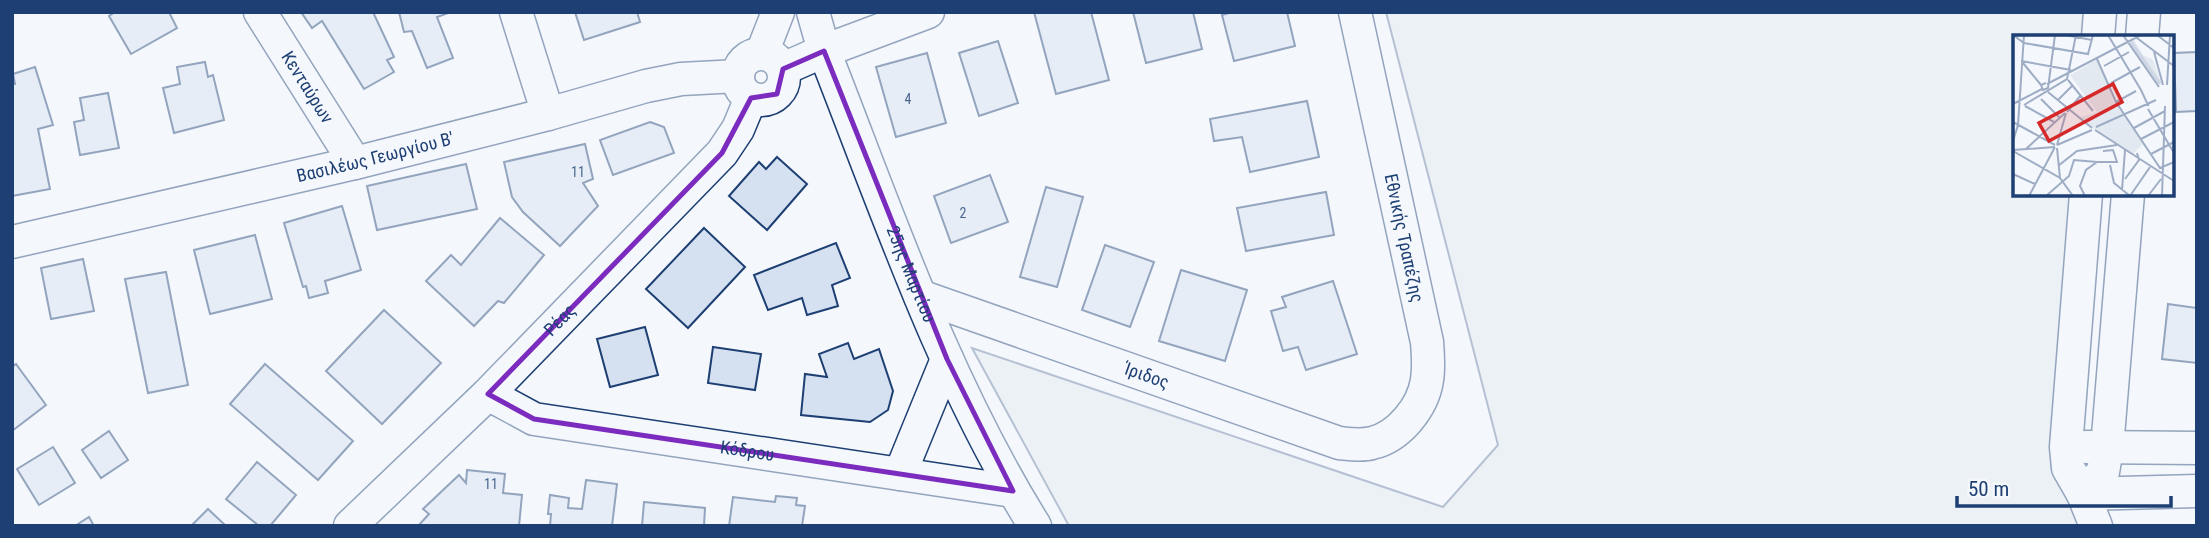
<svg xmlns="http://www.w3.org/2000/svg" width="2209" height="538" font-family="'Roboto Condensed',sans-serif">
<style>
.green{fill:#e3e9f0;stroke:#687fa3;stroke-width:2}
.building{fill:#d5e0f0;stroke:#1d3f73;stroke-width:2}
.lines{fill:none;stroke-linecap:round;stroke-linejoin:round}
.minor-casing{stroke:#1d3f73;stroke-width:35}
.minor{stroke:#f4f7fb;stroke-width:32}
.marked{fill:none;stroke:#7b2cbf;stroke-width:5;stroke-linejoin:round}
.labels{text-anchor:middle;stroke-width:5;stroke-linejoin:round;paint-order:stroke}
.number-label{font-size:14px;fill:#4b6792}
.street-label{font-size:18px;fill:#1d3f73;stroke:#f4f7fb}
.inset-river{fill:none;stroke:#cfd7e4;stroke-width:3.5}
.inset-road{fill:none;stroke:#9eadc5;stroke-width:2}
.view{fill:#d62828;fill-opacity:0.15;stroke:#d62828;stroke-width:3.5}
.inset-edge{fill:none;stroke:#1d3f73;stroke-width:3.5}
</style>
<rect width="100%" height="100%" fill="#f4f7fb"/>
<path class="green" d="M1386 12H2088L2086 37H2015V194H2075L2079 526H1069L972 348 1443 507 1498 445Z"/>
<g class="building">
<path d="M115 12H169L177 28 131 54 109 16Z"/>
<path d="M301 12H373L394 57 387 60 394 72 364 89 322 21 312 28Z"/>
<path d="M399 12H451L437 17 453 58 427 68 412 31 404 32Z"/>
<path d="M575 12H637L640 22 584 40Z"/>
<path d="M1034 12H1091L1109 80 1056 94Z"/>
<path d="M1133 12H1193L1202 49 1146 63Z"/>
<path d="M1233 12H1287L1295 46 1234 61 1222 15Z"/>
<path d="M998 41 1018 103 979 116 959 53Z"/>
<path d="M2197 52V111L2176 112 2174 53Z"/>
<path d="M927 53 946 123 896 137 876 67Z"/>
<path d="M205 62 208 77 213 75 224 120 174 133 163 88 180 84 177 67Z"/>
<path d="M35 67 53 125 38 129 50 189 12 196V84H15L13 74Z"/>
<path d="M108 93 119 148 80 155 74 122 84 120 80 98Z"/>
<path d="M1307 101 1319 157 1250 172 1242 137 1214 141 1210 119Z"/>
<path d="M650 122 664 127 674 153 613 175 600 140Z"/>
<path d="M585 144 593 179 583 183 598 206 560 246 523 212 512 197 504 162Z"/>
<path d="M777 157 807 184 767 230 729 196 759 162 766 169Z"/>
<path d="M466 164 477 209 377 230 367 186Z"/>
<path d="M990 175 1008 222 951 243 934 196Z"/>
<path d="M1046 187 1083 197 1057 287 1020 277Z"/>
<path d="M1326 192 1334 235 1246 251 1237 208Z"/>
<path d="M342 206 361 270 325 281 328 293 309 298 306 286 303 287 284 223Z"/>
<path d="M500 218 544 255 504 303 498 301 474 326 426 281 451 255 461 265Z"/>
<path d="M704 228 745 267 688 328 646 289Z"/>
<path d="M255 235 272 299 210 314 194 250Z"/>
<path d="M836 243 850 278 832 285 838 306 807 315 802 298 768 310 754 275Z"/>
<path d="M1105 245 1154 262 1130 327 1082 310Z"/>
<path d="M83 259 94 311 51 319 41 268Z"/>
<path d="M1181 270 1247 290 1225 361 1159 341Z"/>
<path d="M166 272 188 385 148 393 125 279Z"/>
<path d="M1333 281 1357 354 1306 370 1298 347 1283 351 1271 311 1286 307 1282 297Z"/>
<path d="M2168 304 2197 308V363L2162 359Z"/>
<path d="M384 310 441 363 382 424 326 371Z"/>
<path d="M645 327 658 375 610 387 597 339Z"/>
<path d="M848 343 854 359 879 349 893 391 888 410 870 422 801 415 805 374 827 377 819 354Z"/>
<path d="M713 347 761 354 755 390 708 383Z"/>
<path d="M16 364 46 405 12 431V367Z"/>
<path d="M265 364 353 441 318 480 230 404Z"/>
<path d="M109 431 128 460 101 478 82 450Z"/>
<path d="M53 447 75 483 39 505 17 469Z"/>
<path d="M257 462 296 495 270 526H259L226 499Z"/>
<path d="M467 470 505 474 503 493 522 495 519 526H418L429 514 423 509 459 475 466 483Z"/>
<path d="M586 480 617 484 612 526H550L551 514H548L550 495 569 498 568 508 582 509Z"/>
<path d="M776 496 797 498 796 505 805 506 802 526H729L733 497 775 502Z"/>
<path d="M644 502 705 508 704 526H642Z"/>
<path d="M208 509 226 526H191Z"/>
<path d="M89 517 94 526H75Z"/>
</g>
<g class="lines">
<g class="minor-casing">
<g id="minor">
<path id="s1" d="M260 12 355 163"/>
<path d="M516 12 548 114"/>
<path id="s2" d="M813 12 824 51C887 211 943 379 1035 526"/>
<path d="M2098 37 2100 12"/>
<path d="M2142 37 2144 12"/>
<path d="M762 53 778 12"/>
<circle cx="761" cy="77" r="23"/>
<path d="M783 69 824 51 928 12"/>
<path d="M2086 194 2066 447 2068 468 2083 494 2096 526"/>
<path id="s3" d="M12 242 355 163 548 114 646 86 681 79 738 76"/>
<path id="s4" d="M920 296 1339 443C1350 444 1361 446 1372 443 1399 437 1423 407 1427 380 1429 368 1428 354 1427 342L1355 12"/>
<path id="s5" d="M488 394 534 419 1013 491"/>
<path d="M2086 447 2197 448"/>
<path d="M900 474 947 359"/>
<path d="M2083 494 2103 472 2107 448 2128 194"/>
<path d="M2083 494 2197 491"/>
<path id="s6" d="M350 526 488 394 722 153 738 129 751 98"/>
</g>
</g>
<use href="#minor" class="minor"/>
</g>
<path d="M0 0H2209V538H0ZM824 51 947 359 1013 491 534 419 488 394 722 153 751 98 777 94 783 69Z" fill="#f4f7fb" fill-opacity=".55" fill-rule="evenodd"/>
<path class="marked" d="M824 51 947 359 1013 491 534 419 488 394 722 153 751 98 777 94 783 69Z"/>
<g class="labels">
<g class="number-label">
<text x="908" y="104">4</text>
<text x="578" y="177">11</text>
<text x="963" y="218">2</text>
<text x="491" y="489">11</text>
</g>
<g class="street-label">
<text dy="6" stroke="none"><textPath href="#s1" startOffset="89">Κενταύρων</textPath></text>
<text dy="6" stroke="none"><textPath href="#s3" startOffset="373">Βασιλέως Γεωργίου Β'</textPath></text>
<text transform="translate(1404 238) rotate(78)" y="6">Εθνικής Τραπέζης</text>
<text dy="6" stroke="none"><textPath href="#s2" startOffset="280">25ης Μαρτίου</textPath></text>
<text dy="6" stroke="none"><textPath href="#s6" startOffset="294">Ρέας</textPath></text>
<text dy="6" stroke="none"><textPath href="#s4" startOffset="240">Ίριδος</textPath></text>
<text dy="6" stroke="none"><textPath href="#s5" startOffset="268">Κόδρου</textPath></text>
</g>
</g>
<g transform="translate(2013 35)">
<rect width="161" height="161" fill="#f4f7fb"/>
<path d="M121 5 130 20 140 25 149 50 116 7ZM84 25 102 67 130 109 119 120 65 83 84 77 57 40Z" fill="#e3e9f0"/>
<path class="inset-river" d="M118 7 147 49"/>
<path class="inset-road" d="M0 0 11 8 75 19 80 0M52 0 79 5M95 0 128 55 135 70H132M110 0 146 52M120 0 161 31M144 0 161 13M141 17 150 50M84 24 103 67 147 133 161 127M8 26 58 35M10 28 28 50M91 31 116 17M55 45 80 76M33 48 28 50 30 55 35 53 42 0M98 48 127 32M34 49 128 0M154 50 157 0M35 57 79 93M28 64 46 82M45 65 60 50M103 67 123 56M0 69 29 54M11 70 54 44 63 0M12 71 41 87M135 74 161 118M54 77 68 60M0 87 42 110M83 92 143 65M121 93 152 76M82 95 161 146M128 104 161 87M0 106 5 90 11 0M44 110 79 95M44 110 53 78M44 113 47 143M13 114 52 78M0 115 42 112M0 116 47 143 60 161M138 119 161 107M97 130 101 148 117 161M45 131 64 116 104 110M0 139 22 149M112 144 126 125 124 118M109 155 112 115M16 161 42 112M33 161 56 141 61 125 84 127M72 161 67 151 73 135 84 127H104L100 115 90 116M117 161 137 132M135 161 148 144M149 161 152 71"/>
<path class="view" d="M100 49 109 67 36 106 26 88Z"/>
<rect width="161" height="161" class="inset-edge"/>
</g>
<rect width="2209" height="538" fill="none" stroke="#1d3f73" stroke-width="28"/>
<path d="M1957 496v10h214v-10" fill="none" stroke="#1d3f73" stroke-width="3.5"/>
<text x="1968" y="496" font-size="21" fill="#1d3f73" stroke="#f4f7fb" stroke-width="5" paint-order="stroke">50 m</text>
</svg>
